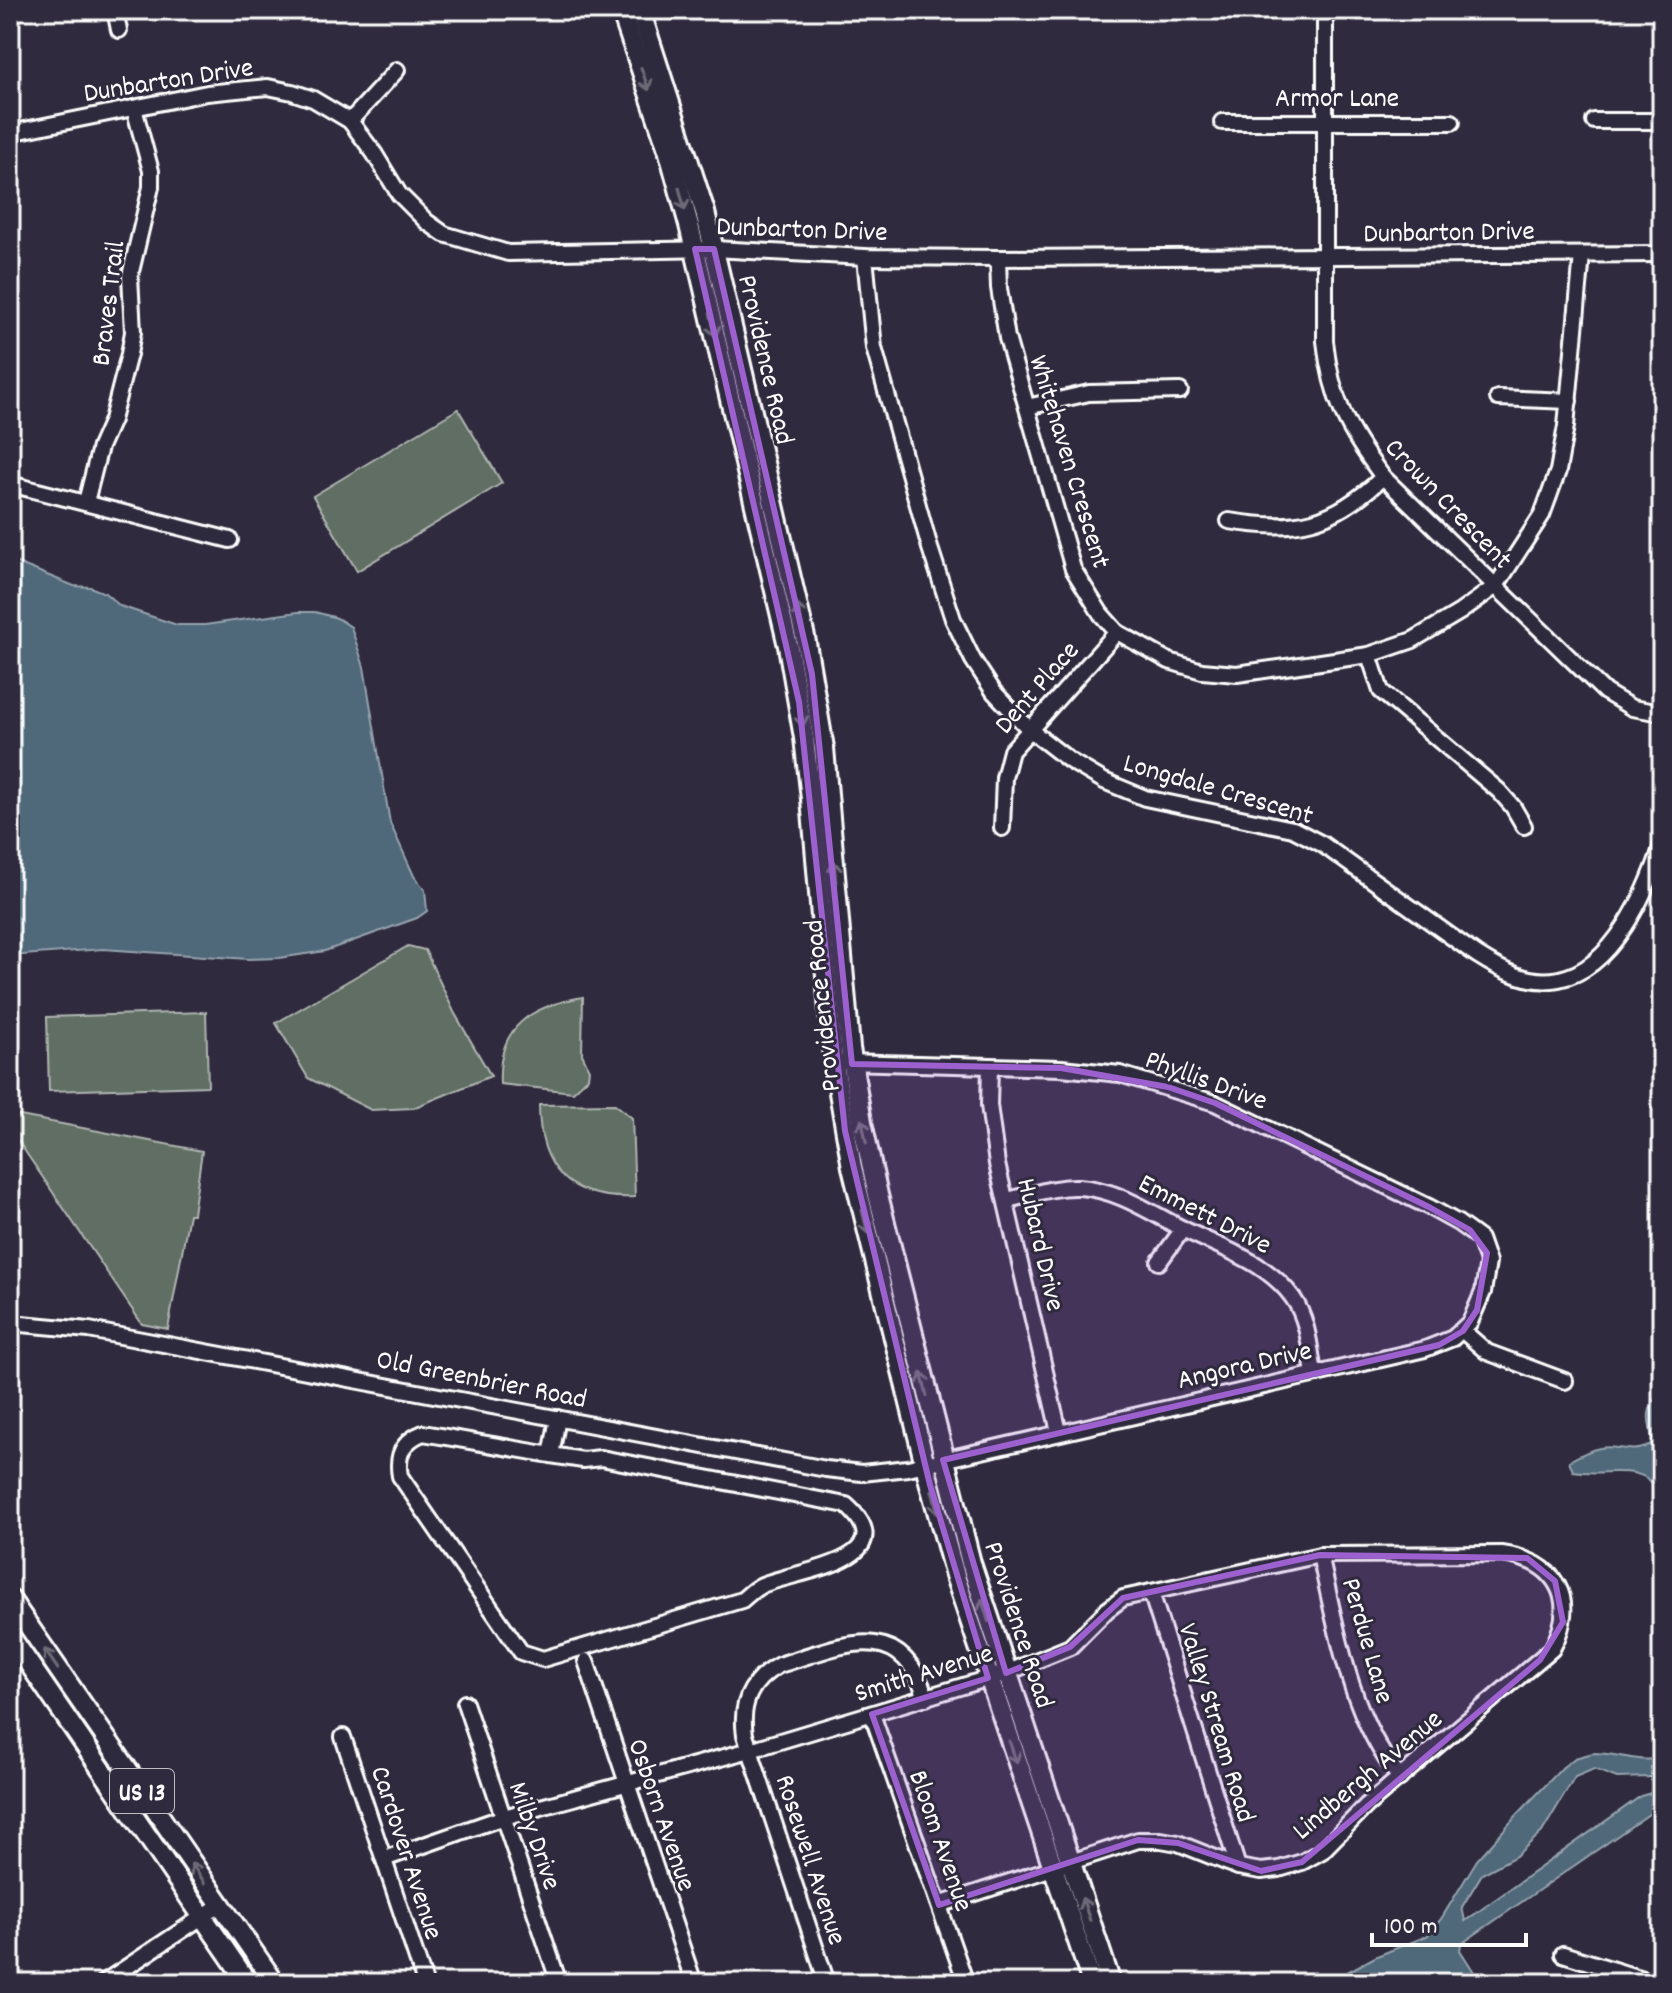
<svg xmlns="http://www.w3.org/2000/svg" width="1672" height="1993" font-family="Dekko,sans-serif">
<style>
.green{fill:#616e64;stroke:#b0b6b2;stroke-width:2}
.water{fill:#50687a;stroke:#96a4af;stroke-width:2;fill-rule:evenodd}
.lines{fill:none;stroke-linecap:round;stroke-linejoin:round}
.minor-casing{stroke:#fff;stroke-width:20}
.major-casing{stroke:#fff;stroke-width:24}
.minor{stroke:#2f2a3d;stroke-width:14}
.major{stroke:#2f2a3d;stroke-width:18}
.oneway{stroke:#6d6a77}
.marked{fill:#9c61cf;fill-opacity:0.2;stroke:#9c61cf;stroke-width:6;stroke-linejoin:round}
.labels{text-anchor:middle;stroke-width:6;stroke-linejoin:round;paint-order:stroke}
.shield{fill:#2f2a3d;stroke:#c1bfc5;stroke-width:2}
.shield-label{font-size:26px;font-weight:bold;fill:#fff}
.street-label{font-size:28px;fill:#fff;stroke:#2f2a3d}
</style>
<rect width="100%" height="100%" fill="#2f2a3d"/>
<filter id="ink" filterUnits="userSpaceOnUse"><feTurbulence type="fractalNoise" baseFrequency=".0125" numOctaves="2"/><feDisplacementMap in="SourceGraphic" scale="16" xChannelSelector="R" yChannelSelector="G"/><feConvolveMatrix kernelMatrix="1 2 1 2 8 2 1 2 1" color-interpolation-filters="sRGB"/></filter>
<g filter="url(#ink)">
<g class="green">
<path d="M458 409 502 483 357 571 313 496Z"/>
<path d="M408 946 425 950 454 1012 491 1076 413 1108 371 1110 308 1078 276 1023Z"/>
<path d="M583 997 582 1054 589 1069 588 1078 573 1092 500 1084C497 1026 531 1006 583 997Z"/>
<path d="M206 1012 208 1086 49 1091 47 1017Z"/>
<path d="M615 1104 632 1118 635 1197C570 1200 539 1170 539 1105Z"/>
<path d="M10 1114 202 1151 193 1214H189L168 1329 142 1324 10 1129Z"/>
</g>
<g class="water">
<path d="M10 560 74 586 90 587 105 593 120 606 177 625H205L298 612H315L337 618 351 627 364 667 390 823 414 876 425 890 427 911 417 918 325 951 279 958 248 959 103 949 10 956Z"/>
<path d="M1662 1389V1459H1659L1658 1469 1662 1473V1516C1660 1454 1612 1478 1573 1471L1569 1461C1578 1456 1589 1450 1600 1448 1618 1444 1636 1457 1653 1442 1647 1417 1645 1410 1662 1389Z"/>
<path d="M1593 1753C1617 1753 1638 1763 1662 1758V1805L1461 1944 1460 1950 1481 1983H1454L1439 1974 1419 1983H1327L1377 1956 1427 1936 1441 1919 1477 1860 1517 1815 1563 1767 1575 1758ZM1594 1769 1617 1778 1651 1777V1793L1641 1796 1465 1921 1462 1907 1482 1874 1516 1856 1542 1832 1575 1777Z"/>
</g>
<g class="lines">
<g class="minor-casing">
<g id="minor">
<path d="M115 10 119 30"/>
<path d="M1325 10V341C1331 399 1348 431 1383 477L1605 692 1632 708 1662 713"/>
<path d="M350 121 397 70"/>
<path d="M1594 121H1662"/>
<path d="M1222 122H1452"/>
<path d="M10 133 207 93 268 87 292 92 313 99 350 121 374 153 399 194 427 222 444 234 508 253 714 249 865 257 998 258 1662 254"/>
<path d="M865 257 874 348 930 548 953 619 973 660 994 692 1030 730 1070 761 1104 781 1145 798 1293 829 1322 844 1477 955C1502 971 1529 985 1559 979 1613 969 1647 892 1662 845"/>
<path d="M998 258 999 288 1007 338 1073 569 1101 614 1117 632 1169 661 1202 671 1237 674 1369 655 1413 640 1460 612 1496 586 1542 515 1558 471 1566 426 1582 255"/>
<path d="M1498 398 1569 401"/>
<path d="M1027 407 1089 393 1180 391"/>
<path d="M10 484 230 540"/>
<path d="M86 502 100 447 112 420 129 354 133 332 130 276 151 187V171L134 108"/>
<path d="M1229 521C1297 532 1332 525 1383 477"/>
<path d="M1369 655 1381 691 1499 791 1513 807 1524 826"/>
<path d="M1002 828 1004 778 1011 751 1117 632"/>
<path d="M990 1067 989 1105 997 1164 1059 1432"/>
<path d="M1007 1200C1030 1195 1055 1186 1079 1187 1116 1189 1148 1211 1181 1228 1220 1248 1267 1261 1293 1298 1308 1319 1310 1349 1314 1374"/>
<path d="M1159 1262 1183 1229"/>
<path d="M10 1323 89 1330 826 1469 862 1473 908 1468 1425 1349 1453 1338 1470 1322 1483 1292 1488 1262 1480 1239 1458 1223 1429 1207 1215 1103 1120 1074 1061 1068 845 1062"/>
<path d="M1463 1331 1487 1352 1565 1381"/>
<path d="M551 1455 423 1433C403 1441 396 1454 400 1476L521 1652 543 1659 742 1600C748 1595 755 1588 762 1585 794 1571 909 1561 846 1505L601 1458 583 1460 551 1455 558 1418"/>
<path d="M1320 1555C1337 1631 1350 1716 1400 1778"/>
<path d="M1151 1592 1238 1867"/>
<path d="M586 1661 694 1983"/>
<path d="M465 1703 559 1983"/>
<path d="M872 1714 966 1983"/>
<path d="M343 1737 425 1983"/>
<path d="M384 1859 504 1817 750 1750 1006 1673 1070 1647 1107 1610 1123 1598 1151 1592 1320 1555 1502 1554C1556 1561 1579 1599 1552 1649L1367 1805 1322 1851 1302 1862 1279 1869 1261 1871 1238 1867 1178 1843 1161 1840H1138L939 1905"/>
<path d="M1563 1954 1655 1983"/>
<path d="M103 1983 220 1905"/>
<path d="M827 1983 745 1735C740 1703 751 1680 779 1665 839 1647 901 1614 926 1698"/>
</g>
</g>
<g class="major-casing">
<g id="major">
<path d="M621 10 668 149 689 225 788 646 804 738 811 799 833 1058 852 1167 930 1485 956 1579 1092 1983"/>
<path d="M640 10 705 212 805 637 824 748 850 1048 862 1122 878 1195 971 1563 1111 1983"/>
<path d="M10 1599 275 1983"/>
<path d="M10 1636 248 1983"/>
</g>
</g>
<use href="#minor" class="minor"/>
<use href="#major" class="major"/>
</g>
<defs><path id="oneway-shaft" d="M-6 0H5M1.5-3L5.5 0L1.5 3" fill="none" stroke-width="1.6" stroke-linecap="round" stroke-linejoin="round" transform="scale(2)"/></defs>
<g class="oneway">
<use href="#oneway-shaft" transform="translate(645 79) rotate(71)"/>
<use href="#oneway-shaft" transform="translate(682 199) rotate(75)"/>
<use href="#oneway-shaft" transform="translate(713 325) rotate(77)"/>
<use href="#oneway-shaft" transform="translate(800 616) rotate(-103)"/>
<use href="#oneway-shaft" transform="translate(801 715) rotate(81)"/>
<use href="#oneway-shaft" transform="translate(835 873) rotate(-95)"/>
<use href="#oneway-shaft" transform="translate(864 1131) rotate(-101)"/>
<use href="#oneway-shaft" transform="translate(865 1222) rotate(76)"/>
<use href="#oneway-shaft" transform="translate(924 1384) rotate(-104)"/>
<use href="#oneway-shaft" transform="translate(935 1502) rotate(75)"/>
<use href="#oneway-shaft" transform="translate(985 1610) rotate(-107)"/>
<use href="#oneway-shaft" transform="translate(51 1659) rotate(-124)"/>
<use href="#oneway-shaft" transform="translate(1013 1752) rotate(71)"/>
<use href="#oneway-shaft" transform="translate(198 1873) rotate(-125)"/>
<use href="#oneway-shaft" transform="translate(1086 1909) rotate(-109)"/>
</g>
</g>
<path class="marked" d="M695 249H714L812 674 852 1064 1061 1068 1168 1087 1215 1103 1429 1207 1470 1230 1487 1253 1477 1310 1463 1331 1439 1345 943 1460 1006 1673 1070 1647 1123 1598 1320 1555 1527 1558 1555 1581 1563 1622 1540 1660 1302 1862 1261 1871 1178 1843 1138 1840 939 1905 872 1714 988 1678 930 1485 845 1131 799 702Z"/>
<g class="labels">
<rect class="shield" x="110" y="1769" width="64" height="44" rx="6"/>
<g class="shield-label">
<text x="142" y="1800">US 13</text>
</g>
<g class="street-label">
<text transform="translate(168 78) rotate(-9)" y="10">Dunbarton Drive</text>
<text x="1337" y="106">Armor Lane</text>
<text transform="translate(802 227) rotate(2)" y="10">Dunbarton Drive</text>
<text transform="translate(1449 230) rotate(-1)" y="10">Dunbarton Drive</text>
<text transform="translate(106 303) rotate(-83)" y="10">Braves Trail</text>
<text transform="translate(768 359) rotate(77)" y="10">Providence Road</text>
<text transform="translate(1072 461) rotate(73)" y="10">Whitehaven Crescent</text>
<text transform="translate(1450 502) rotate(46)" y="10">Crown Crescent</text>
<text transform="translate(1035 686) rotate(-49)" y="10">Dent Place</text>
<text transform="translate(1219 787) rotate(16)" y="10">Longdale Crescent</text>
<text transform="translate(820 1006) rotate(-96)" y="10">Providence Road</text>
<text transform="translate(1207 1078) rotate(20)" y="10">Phyllis Drive</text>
<text transform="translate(1206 1212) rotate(27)" y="10">Emmett Drive</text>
<text transform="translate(1043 1244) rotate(77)" y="10">Hubard Drive</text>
<text transform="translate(1244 1363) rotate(-13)" y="10">Angora Drive</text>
<text transform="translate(482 1377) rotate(11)" y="10">Old Greenbrier Road</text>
<text transform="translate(1021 1624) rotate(72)" y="10">Providence Road</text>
<text transform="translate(1370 1640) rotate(74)" y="10">Perdue Lane</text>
<text transform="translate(923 1671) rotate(-17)" y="10">Smith Avenue</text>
<text transform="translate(1219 1722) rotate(73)" y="10">Valley Stream Road</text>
<text transform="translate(1366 1773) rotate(-40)" y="10">Lindbergh Avenue</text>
<text transform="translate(664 1814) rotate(71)" y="10">Osborn Avenue</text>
<text transform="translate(537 1835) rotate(71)" y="10">Milby Drive</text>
<text transform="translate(943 1840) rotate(71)" y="10">Bloom Avenue</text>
<text transform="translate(409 1852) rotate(72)" y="10">Cardover Avenue</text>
<text transform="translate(813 1859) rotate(72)" y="10">Rosewell Avenue</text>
</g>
</g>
<rect width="1672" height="1993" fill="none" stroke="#2f2a3d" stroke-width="40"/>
<rect x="20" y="20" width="1632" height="1953" fill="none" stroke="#fff" stroke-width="3" filter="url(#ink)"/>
<path d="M1372 1933v12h154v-12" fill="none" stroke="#ffffff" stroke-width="4"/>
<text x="1384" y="1933" font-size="24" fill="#ffffff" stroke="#2f2a3d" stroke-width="6" paint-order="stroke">100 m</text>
</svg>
